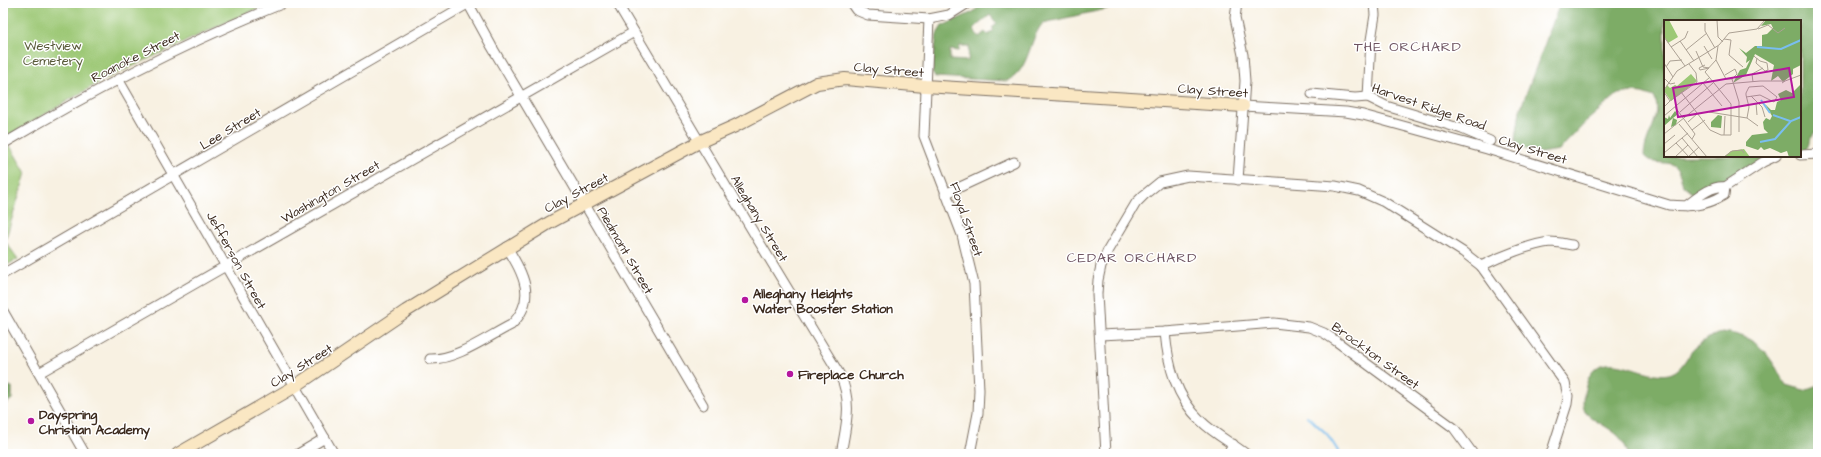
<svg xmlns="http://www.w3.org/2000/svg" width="1821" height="457" font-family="'Architects Daughter',sans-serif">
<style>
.green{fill:#9cc875;stroke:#6c794a}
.forest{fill:#7dac66;stroke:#5c6b42;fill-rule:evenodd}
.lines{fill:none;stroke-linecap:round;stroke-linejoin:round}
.stream{stroke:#79bef0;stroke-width:2}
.street-casing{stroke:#7d7063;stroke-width:11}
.secondary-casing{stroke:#7d7063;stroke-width:14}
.street{stroke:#fff;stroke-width:9}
.secondary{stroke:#fae7c3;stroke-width:12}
.poi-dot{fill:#b5179e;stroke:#fff;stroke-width:1.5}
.labels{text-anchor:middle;stroke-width:3;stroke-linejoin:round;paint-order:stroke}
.park-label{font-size:13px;fill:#585938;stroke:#fff}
.street-label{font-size:13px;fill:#3b2a1e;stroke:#fff}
.poi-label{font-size:13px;font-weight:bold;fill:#3b2a1e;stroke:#fff;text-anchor:start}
.neighbourhood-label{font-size:14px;letter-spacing:1px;fill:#6d5360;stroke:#fff}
.inset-river{fill:none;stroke:#79bef0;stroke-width:2}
.inset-road{fill:none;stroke:#aca194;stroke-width:1}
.view{fill:#b5179e;fill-opacity:0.15;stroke:#b5179e;stroke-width:2}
.inset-edge{fill:none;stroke:#3b2a1e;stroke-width:2}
</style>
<rect width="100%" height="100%" fill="#fff"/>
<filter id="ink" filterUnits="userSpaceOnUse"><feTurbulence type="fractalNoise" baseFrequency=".025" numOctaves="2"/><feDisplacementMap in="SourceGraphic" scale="8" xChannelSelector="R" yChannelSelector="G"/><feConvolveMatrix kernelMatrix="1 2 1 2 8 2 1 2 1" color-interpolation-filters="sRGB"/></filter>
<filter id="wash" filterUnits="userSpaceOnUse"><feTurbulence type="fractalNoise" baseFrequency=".012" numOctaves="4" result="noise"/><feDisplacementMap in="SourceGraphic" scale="16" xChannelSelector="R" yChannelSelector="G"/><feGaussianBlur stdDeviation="0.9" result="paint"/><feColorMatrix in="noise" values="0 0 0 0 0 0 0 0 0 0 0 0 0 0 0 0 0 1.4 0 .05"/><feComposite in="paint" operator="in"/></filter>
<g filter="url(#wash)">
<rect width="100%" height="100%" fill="#f8f1e2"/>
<g class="green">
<path d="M3 3H272L240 16 105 79 3 139Z"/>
<path d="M10 146 26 173 5 241 18 259 3 267V150Z"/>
</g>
<g class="forest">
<path d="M983 3H1129L1120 6 1043 23C1028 40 1030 71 1007 81L935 77 932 73 937 34 942 26 973 12ZM990 15 997 24 992 28 994 30 988 35 985 32 979 37 973 29ZM960 46H969L968 61 950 60V50L959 51Z"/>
<path d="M1560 3H1818V127C1812 135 1810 144 1804 151H1800V21H1665V156H1772L1704 194H1693L1683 186C1676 149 1659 172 1644 156 1644 137 1664 116 1654 97L1642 93 1633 92 1618 94 1589 119 1559 150 1541 153 1515 146 1520 110Z"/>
<path d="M1723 332C1762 337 1768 356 1787 385L1804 390 1818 385V454H1628C1622 429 1601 428 1585 412 1581 402 1584 392 1587 382 1601 341 1647 383 1672 373 1682 369 1686 358 1692 351 1701 341 1711 336 1723 332Z"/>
<path d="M3 384 12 387V399L3 406Z"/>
</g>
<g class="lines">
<path class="stream" d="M1307 416 1327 434 1340 454"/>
</g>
</g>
<g filter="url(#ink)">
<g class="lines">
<g class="street-casing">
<g id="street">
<path d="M468 3 492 47 703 405"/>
<path d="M617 3 755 235 840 375C853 403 846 425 841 454"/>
<path d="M851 3 856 10 868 15 929 19 949 15 968 3"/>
<path d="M1237 3 1235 18 1243 55 1245 81 1238 180"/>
<path d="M929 19 924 136 962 235 974 284 979 390 978 413 970 454"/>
<path d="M118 79 334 454"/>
<path d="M1312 94 1355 98 1368 97 1386 106 1462 129 1490 141"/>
<path d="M1368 97 1371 40 1375 15 1374 3"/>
<path d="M1243 106 1346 112 1363 115 1487 149 1669 205C1689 207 1706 206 1724 195L1725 187C1711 185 1697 198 1686 206"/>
<path d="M3 144C94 90 186 42 284 3"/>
<path d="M1800 155 1818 154"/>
<path d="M1725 187 1763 162 1776 156"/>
<path d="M945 194 1014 162"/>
<path d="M1481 266C1499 257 1531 244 1550 242 1558 242 1565 244 1572 245"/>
<path d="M3 274 469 3"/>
<path d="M3 311 85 454"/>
<path d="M1165 332C1168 366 1176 397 1201 421 1214 434 1232 443 1246 454"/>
<path d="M1100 335 1165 332 1274 323 1309 327 1324 333 1336 341 1454 428 1473 454"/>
<path d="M430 359C456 360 487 337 511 325 538 299 523 274 507 247"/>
<path d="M39 373 634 32"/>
<path d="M298 454 325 438"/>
<path d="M1106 454 1097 294 1098 280 1101 266 1108 250 1136 203 1144 195 1160 182 1188 176 1335 186 1359 191 1384 202 1463 252 1481 266 1565 383 1568 396 1567 404 1551 454"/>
<path d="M1228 454 1233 444"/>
</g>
</g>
<g class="secondary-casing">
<path id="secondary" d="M178 454 294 387 406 311 549 223 699 142 735 126 817 83 845 79 925 86 1243 106"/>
</g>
<use href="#street" class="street"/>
<use href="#secondary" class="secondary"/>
</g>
</g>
<g class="poi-dot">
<circle cx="745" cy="300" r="4"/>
<circle cx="790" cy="374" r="4"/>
<circle cx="31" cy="421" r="4"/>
</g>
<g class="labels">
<g class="park-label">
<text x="53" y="50">Westview<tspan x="53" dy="15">Cemetery</tspan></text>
</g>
<g class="street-label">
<text transform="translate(135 56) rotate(-27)" y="5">Roanoke Street</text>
<text transform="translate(889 69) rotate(5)" y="5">Clay Street</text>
<text transform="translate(1213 90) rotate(4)" y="5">Clay Street</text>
<text transform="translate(1429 106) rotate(19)" y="5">Harvest Ridge Road</text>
<text transform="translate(230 128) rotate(-31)" y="5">Lee Street</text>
<text transform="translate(1533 149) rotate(17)" y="5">Clay Street</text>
<text transform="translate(330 191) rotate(-30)" y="5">Washington Street</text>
<text transform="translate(576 192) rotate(-28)" y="5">Clay Street</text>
<text transform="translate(760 218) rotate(59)" y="5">Alleghany Street</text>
<text transform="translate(967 219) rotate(71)" y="5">Floyd Street</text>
<text transform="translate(626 250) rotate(60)" y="5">Piedmont Street</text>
<text transform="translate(237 260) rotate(61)" y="5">Jefferson Street</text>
<text transform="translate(1376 355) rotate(36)" y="5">Brockton Street</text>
<text transform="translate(301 365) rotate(-32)" y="5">Clay Street</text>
</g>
<g class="poi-label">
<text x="753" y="298">Alleghany Heights<tspan x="753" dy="15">Water Booster Station</tspan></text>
<text x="798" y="379">Fireplace Church</text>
<text x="39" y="419">Dayspring<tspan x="39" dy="15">Christian Academy</tspan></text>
</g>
<g class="neighbourhood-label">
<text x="1408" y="51">THE ORCHARD</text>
<text x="1132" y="262">CEDAR ORCHARD</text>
</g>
</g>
<g transform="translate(1664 20)">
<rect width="137" height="137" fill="#f8f1e2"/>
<path d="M0 0H5L14 17 4 23 0 16ZM27 54 33 61 7 81 0 71 3 65 6 68 11 65 13 66ZM80 129 86 137H60L67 131Z" fill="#9cc875"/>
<path d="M102 0H137V45L129 49V54L119 62 114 56 107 61 110 45 91 34 82 55 69 63 76 50 82 48 86 40 82 43 83 37 75 28 82 33 91 26H98V15L103 14 109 8 107 4 97 6ZM137 64V137H125L123 131 117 133 106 128 100 130 97 127 94 130 82 126V122L88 115 104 113 100 109 99 102 102 98 106 100 108 96 101 84 107 90H111L113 82 117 80 114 74 122 70 128 73ZM11 91 14 94 9 98 13 100 12 105 7 107 9 98 0 106V97L4 99 5 95 6 98ZM54 95 58 96 57 108 47 107V102Z" fill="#7dac66"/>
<path class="inset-river" d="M93 27 117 29 137 20M97 80 106 93M109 95 126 101M96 122 111 119 127 101 137 97"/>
<path class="inset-road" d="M53 0 54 17 59 22M41 3V11L51 28M94 9 104 5 114 13 121 8M0 17 21 46M60 19 67 20 65 35 79 47M16 21 30 41M40 26 48 39M7 27 21 18 24 11M22 30 43 13M32 31 39 47M90 36 91 37 96 41 103 43 104 50 101 51 92 43 93 38M52 40 62 59H68M0 43 9 57M2 47 6 41 18 40M39 47 45 48 36 50 35 48 41 45M61 55 71 49 73 54 68 59M0 58 6 64 11 63M68 59 75 82V112M121 61 137 55M89 62 88 54 99 48M39 63 58 86M0 70 13 51 55 25 65 13 93 9 101 0M0 72 6 81 0 87M17 72 46 110 57 115H67V84L41 52 52 40 54 26M87 76 98 87 101 97M82 77 96 75 110 82 113 77 99 66 85 67 82 73V75L85 87 83 98M6 81 33 62 32 53 25 44M92 83 93 95M11 87 31 114 28 119M16 92 49 63M45 92 83 98 94 106M0 96 45 58M24 102 34 93M15 104 43 137M28 110 41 100M0 114 62 64 96 61H121L118 63M60 115 61 96M18 118 34 137M12 123 25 137M0 124 11 115M0 133 24 113M11 137 24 125M24 137 35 127M60 137 68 131 78 130 80 133"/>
<path class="view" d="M125 48 130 77 14 97 9 68Z"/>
<rect width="137" height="137" class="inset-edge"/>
</g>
<rect width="1821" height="457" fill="none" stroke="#fff" stroke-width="16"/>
</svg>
